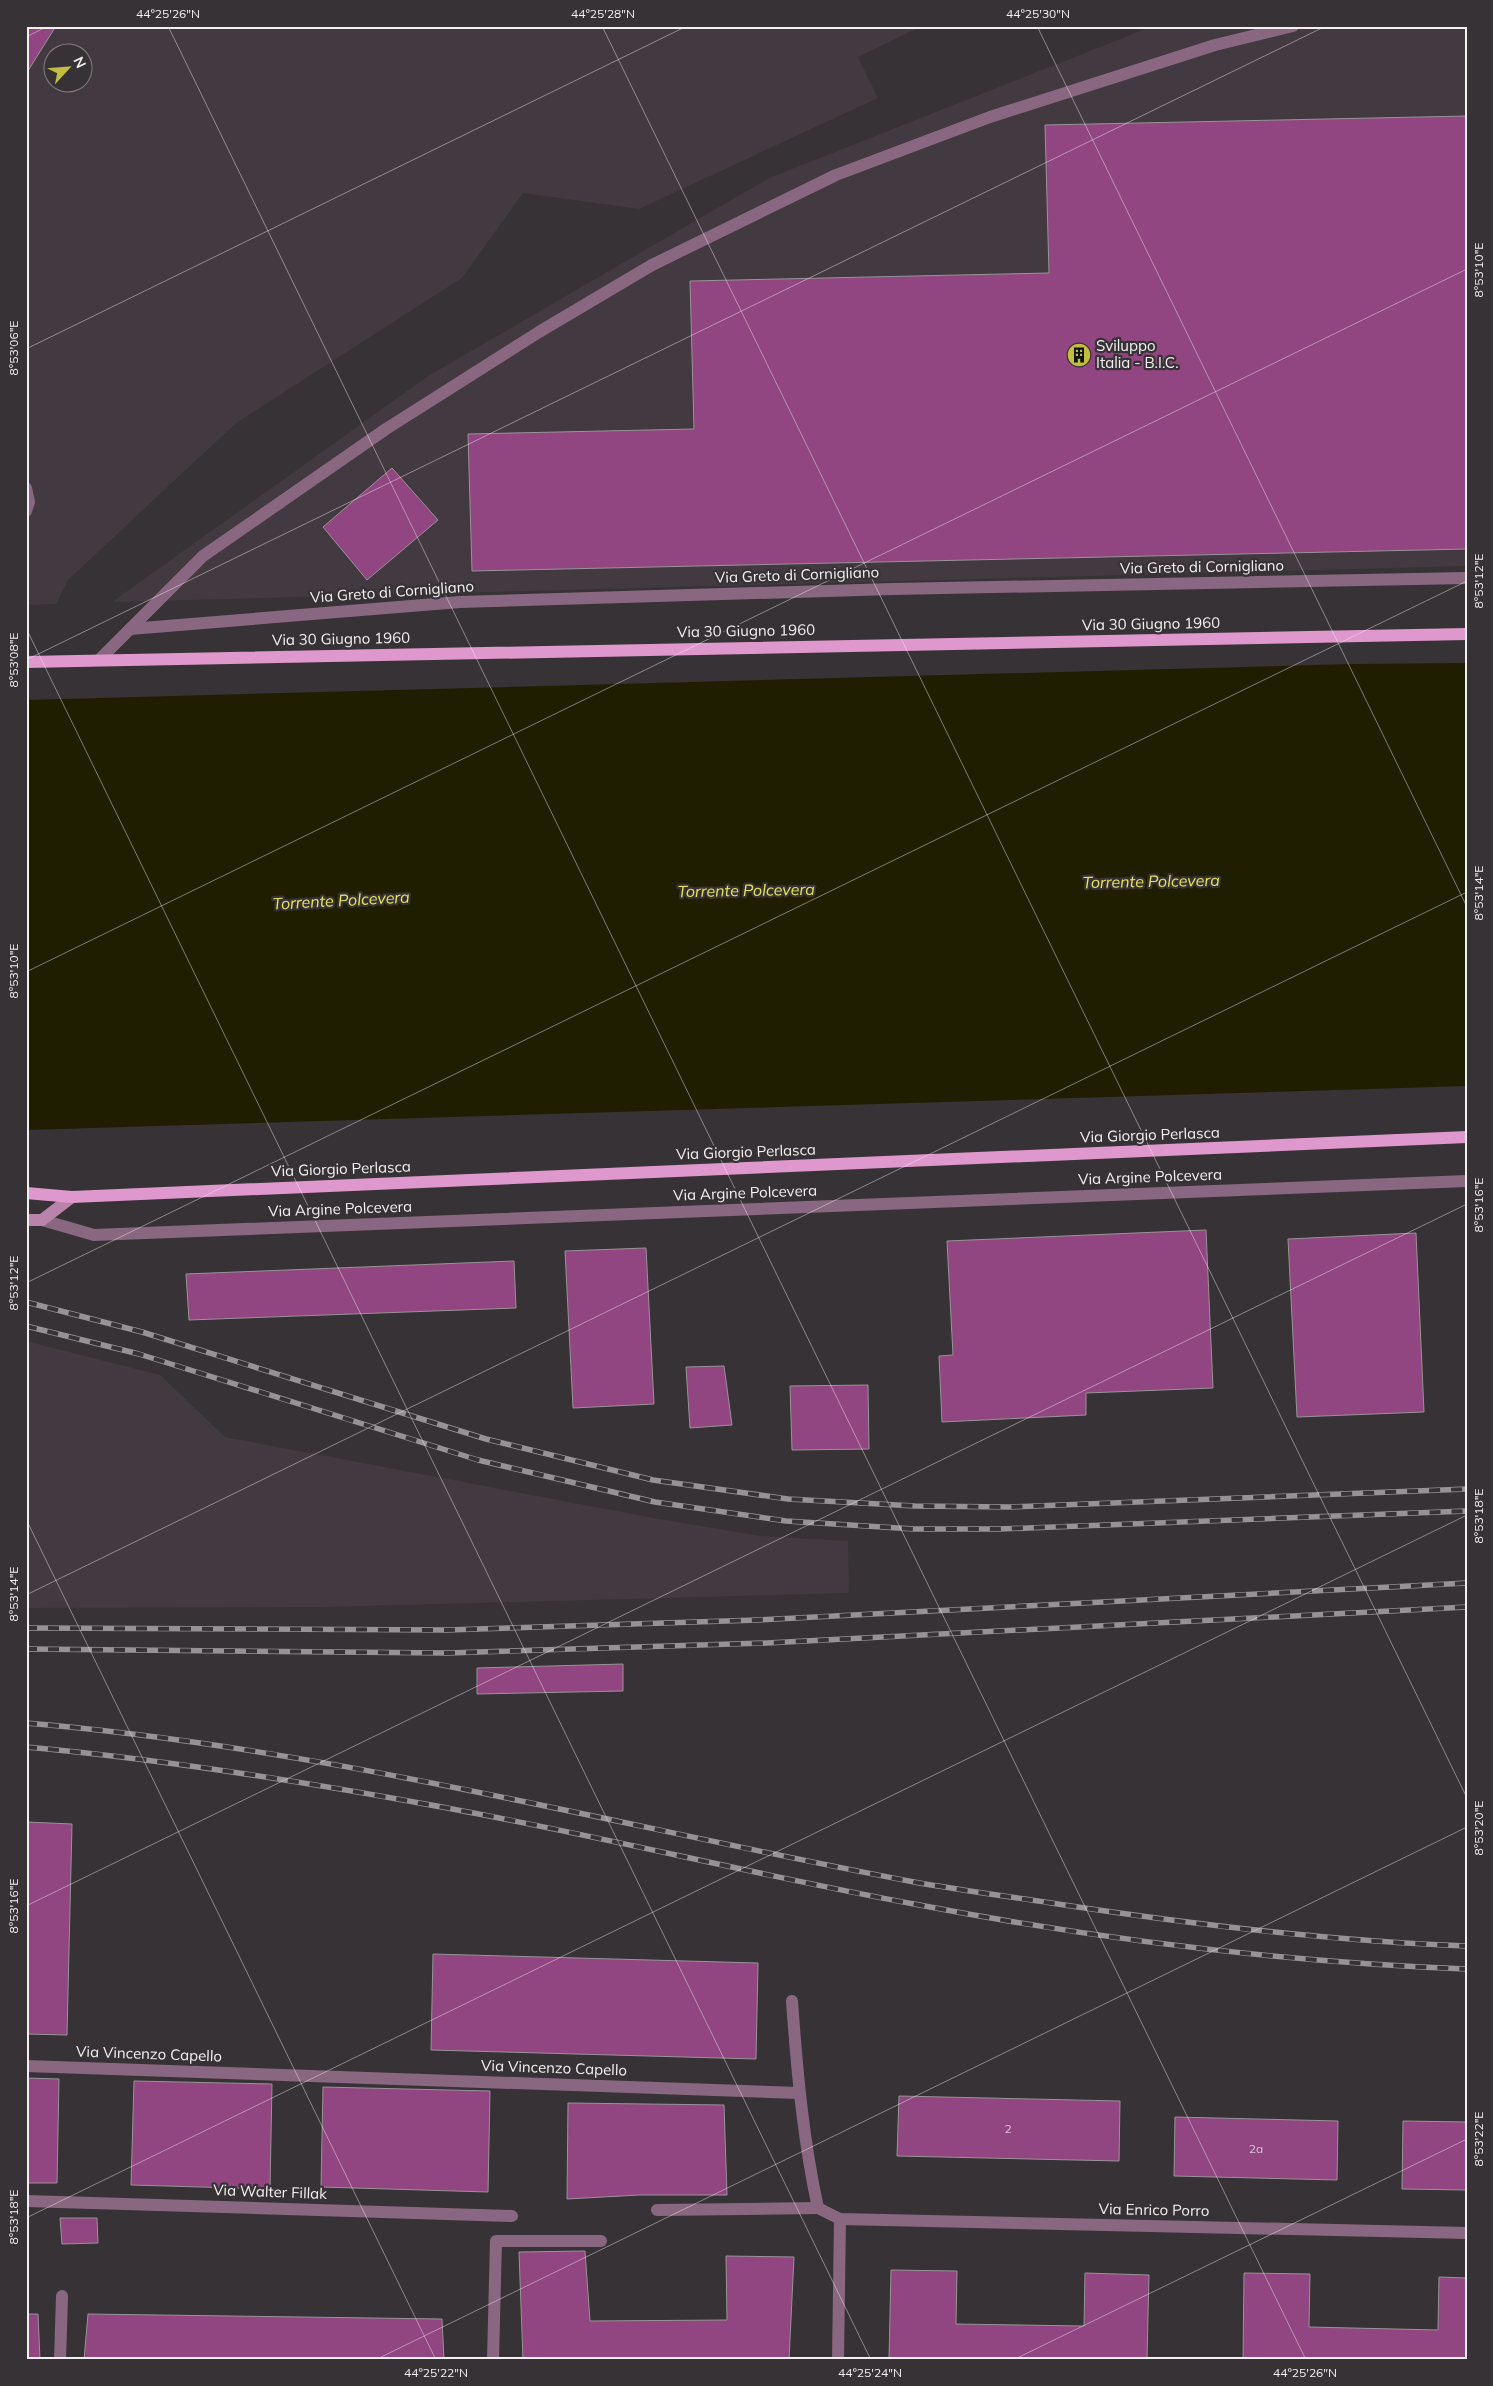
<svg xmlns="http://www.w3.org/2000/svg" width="1493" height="2386" font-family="Mulish,sans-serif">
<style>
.built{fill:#433940;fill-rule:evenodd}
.water{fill:#1f1e00}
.building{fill:#914581;stroke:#999497}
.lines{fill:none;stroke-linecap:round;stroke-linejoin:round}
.service{stroke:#8a6781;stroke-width:12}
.minor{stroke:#8a6781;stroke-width:12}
.secondary{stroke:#ba83ac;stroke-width:12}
.primary{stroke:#df98cd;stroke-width:12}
.rail-casing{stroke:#969295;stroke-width:5.5}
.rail{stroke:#373235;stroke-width:4;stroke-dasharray:11;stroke-linecap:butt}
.ticks{fill:none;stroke:#f3f0f2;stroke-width:1;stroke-opacity:0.45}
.labels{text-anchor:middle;stroke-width:4.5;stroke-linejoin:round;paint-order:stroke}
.number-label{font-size:12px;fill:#dac5d6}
.poi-label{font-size:15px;fill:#f3f0f2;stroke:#373235;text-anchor:start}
.street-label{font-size:15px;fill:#f3f0f2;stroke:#373235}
.water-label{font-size:16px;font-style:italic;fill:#e8e45a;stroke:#373235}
.neatline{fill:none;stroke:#f3f0f2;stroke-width:2}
.ticks-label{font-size:12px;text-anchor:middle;fill:#f3f0f2}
</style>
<rect width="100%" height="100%" fill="#373235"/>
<g class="built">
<path d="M26 26H922L858 57 878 98 639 209 523 193 462 278 236 423 68 580 56 604 26 605ZM52 52H82V82H52Z"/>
<path d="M1153 26H1467V566L112 602 428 376 769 178Z"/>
<path d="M26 1341 160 1375 225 1437 654 1518 761 1536 848 1541 849 1593 327 1607 26 1608Z"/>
</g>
<path class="water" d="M1467 663V1086L26 1130V700L1354 664Z"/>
<g class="building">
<path d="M26 26H56L26 74Z"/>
<path d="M1467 116V549L472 571 468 434 694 429 690 281 1049 273 1045 125Z"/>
<path d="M392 468 438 520 367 580 323 527Z"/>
<path d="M1206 1230 1213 1388 1086 1393V1415L942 1422 939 1356 953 1355 947 1241Z"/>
<path d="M1416 1233 1424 1412 1297 1417 1288 1239Z"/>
<path d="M646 1248 654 1404 573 1408 565 1251Z"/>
<path d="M514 1261 516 1308 189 1320 186 1274Z"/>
<path d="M724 1366 732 1425 690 1428 686 1367Z"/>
<path d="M868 1385 869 1449 792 1450 790 1386Z"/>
<path d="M623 1664V1691L477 1694V1668Z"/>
<path d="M26 1822 72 1824 67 2035 26 2034Z"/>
<path d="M433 1954 758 1963 756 2059 431 2050Z"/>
<path d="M26 2078 59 2079 57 2183H26Z"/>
<path d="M134 2081 272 2084 270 2189 131 2185Z"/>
<path d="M323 2087 490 2091 488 2192 321 2187Z"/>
<path d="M899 2096 1120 2101 1119 2161 897 2156Z"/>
<path d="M568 2103 724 2105 727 2195H639L567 2199Z"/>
<path d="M1175 2117 1338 2121 1337 2180 1174 2176Z"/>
<path d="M1403 2121 1467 2122V2190L1402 2189Z"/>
<path d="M60 2218H97L98 2243 62 2244Z"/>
<path d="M585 2251 590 2321 727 2320 726 2256 794 2257 789 2360H523L519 2252Z"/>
<path d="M891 2270 957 2271 956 2324 1084 2326 1085 2273 1149 2275 1147 2360H889Z"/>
<path d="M1244 2273 1310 2274 1309 2327 1438 2330 1439 2277 1467 2278V2360H1243Z"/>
<path d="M26 2314H38L40 2360H26Z"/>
<path d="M88 2314 442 2319 444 2360H84Z"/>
</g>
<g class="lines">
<g class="service">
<path d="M26 488 29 502 26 511"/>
<path d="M130 629 460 602 892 589 1467 578"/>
<path d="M99 660 203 556 386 429 539 332 652 265 836 175 990 117 1215 45 1293 26"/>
<path d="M42 1220 94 1235 1467 1181"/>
<path d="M657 2210 818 2208"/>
<path d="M60 2360 62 2296"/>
<path d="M493 2360 496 2241H601"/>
</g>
<g class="minor">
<path d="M792 2001C797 2071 803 2139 818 2208L840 2219 1467 2233"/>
<path d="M26 2066 799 2093"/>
<path d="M26 2201 512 2216"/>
<path d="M838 2360 840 2219"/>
</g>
<path class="secondary" d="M26 1220H42L72 1197"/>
<g class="primary">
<path d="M26 662 1467 634"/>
<path d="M26 1193 72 1197 1467 1137"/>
</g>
<g class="rail-casing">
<g id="rail">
<path d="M26 1302 142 1332 486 1439 653 1480 788 1499 915 1506 1009 1507 1467 1489"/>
<path d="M26 1326 139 1354 478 1460 655 1502 786 1521 914 1529H1000L1467 1511"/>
<path d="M26 1628 447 1630 757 1620 1467 1583"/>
<path d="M26 1649 448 1653 767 1643 1467 1607"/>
<path d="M26 1723C327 1748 618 1826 914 1882 959 1890 1005 1896 1051 1903 1189 1924 1327 1941 1467 1946"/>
<path d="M26 1747C160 1759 293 1780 425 1804 589 1833 750 1874 914 1904 1096 1939 1281 1962 1467 1969"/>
</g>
</g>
<use href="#rail" class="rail"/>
</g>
<path class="ticks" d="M168 26 1306 2360M602 26 1467 1798M1037 26 1467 907M26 37 48 26M26 349 687 26M26 628 871 2360M26 660 1326 26M26 972 1467 269M26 1283 1467 581M26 1519 436 2360M26 1595 1467 892M26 1906 1467 1204M26 2218 1467 1515M375 2360 1467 1827M1013 2360 1467 2139"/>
<defs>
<g id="building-disc" transform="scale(1.25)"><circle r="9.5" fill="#c1be40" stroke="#373235"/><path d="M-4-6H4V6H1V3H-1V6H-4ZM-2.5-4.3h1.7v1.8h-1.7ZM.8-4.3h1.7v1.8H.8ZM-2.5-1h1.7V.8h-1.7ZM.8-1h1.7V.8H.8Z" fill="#111"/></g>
</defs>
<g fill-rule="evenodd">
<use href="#building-disc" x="1079" y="355"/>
</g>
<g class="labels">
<g class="number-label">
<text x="1008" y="2133">2</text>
<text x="1256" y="2153">2a</text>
</g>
<g class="poi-label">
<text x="1096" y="351">Sviluppo<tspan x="1096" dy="17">Italia - B.I.C.</tspan></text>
</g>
<g class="street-label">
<text transform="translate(1202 567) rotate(-1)" y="5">Via Greto di Cornigliano</text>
<text transform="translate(797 575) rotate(-2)" y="5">Via Greto di Cornigliano</text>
<text transform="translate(392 592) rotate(-4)" y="5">Via Greto di Cornigliano</text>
<text transform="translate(1151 624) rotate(-1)" y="5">Via 30 Giugno 1960</text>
<text transform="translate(746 631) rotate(-1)" y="5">Via 30 Giugno 1960</text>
<text transform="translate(341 639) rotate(-1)" y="5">Via 30 Giugno 1960</text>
<text transform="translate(1150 1135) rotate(-2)" y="5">Via Giorgio Perlasca</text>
<text transform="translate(746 1152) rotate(-2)" y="5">Via Giorgio Perlasca</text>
<text transform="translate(341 1169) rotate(-2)" y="5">Via Giorgio Perlasca</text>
<text transform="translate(1150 1177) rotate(-2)" y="5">Via Argine Polcevera</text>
<text transform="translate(745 1193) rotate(-2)" y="5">Via Argine Polcevera</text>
<text transform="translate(340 1209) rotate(-2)" y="5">Via Argine Polcevera</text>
<text transform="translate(149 2054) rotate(2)" y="5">Via Vincenzo Capello</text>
<text transform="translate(554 2068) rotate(2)" y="5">Via Vincenzo Capello</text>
<text transform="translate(270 2192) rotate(2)" y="5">Via Walter Fillak</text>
<text transform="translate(1154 2210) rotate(1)" y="5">Via Enrico Porro</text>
</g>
<g class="water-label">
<text transform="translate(1151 881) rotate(-1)" y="6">Torrente Polcevera</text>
<text transform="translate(746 890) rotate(-1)" y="6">Torrente Polcevera</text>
<text transform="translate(341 900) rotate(-3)" y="6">Torrente Polcevera</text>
</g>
</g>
<rect width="1493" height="2386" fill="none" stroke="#373235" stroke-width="55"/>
<g transform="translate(68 68) rotate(64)"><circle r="24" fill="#373235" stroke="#827e81"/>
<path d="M0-4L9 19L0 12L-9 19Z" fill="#c1be40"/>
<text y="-8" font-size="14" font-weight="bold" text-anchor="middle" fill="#f3f0f2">N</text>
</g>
<rect x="28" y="28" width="1438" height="2330" class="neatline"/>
<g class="ticks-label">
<text x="168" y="18">44°25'26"N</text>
<text x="603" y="18">44°25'28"N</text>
<text x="1038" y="18">44°25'30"N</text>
<text transform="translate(1479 270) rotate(-90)" y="4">8°53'10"E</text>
<text transform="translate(14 348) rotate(-90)" y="4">8°53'06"E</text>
<text transform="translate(1479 581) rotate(-90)" y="4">8°53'12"E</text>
<text transform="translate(14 660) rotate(-90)" y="4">8°53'08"E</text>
<text transform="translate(1479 893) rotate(-90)" y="4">8°53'14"E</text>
<text transform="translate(14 971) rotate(-90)" y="4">8°53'10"E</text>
<text transform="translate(1479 1205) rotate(-90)" y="4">8°53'16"E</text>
<text transform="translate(14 1283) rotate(-90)" y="4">8°53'12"E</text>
<text transform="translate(1479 1516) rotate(-90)" y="4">8°53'18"E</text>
<text transform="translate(14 1594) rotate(-90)" y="4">8°53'14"E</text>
<text transform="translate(1479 1828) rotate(-90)" y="4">8°53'20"E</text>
<text transform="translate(14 1906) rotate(-90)" y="4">8°53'16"E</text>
<text transform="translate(1479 2139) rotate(-90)" y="4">8°53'22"E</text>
<text transform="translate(14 2217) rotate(-90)" y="4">8°53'18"E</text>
<text x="436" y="2377">44°25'22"N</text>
<text x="870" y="2377">44°25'24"N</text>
<text x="1305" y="2377">44°25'26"N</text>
</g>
</svg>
